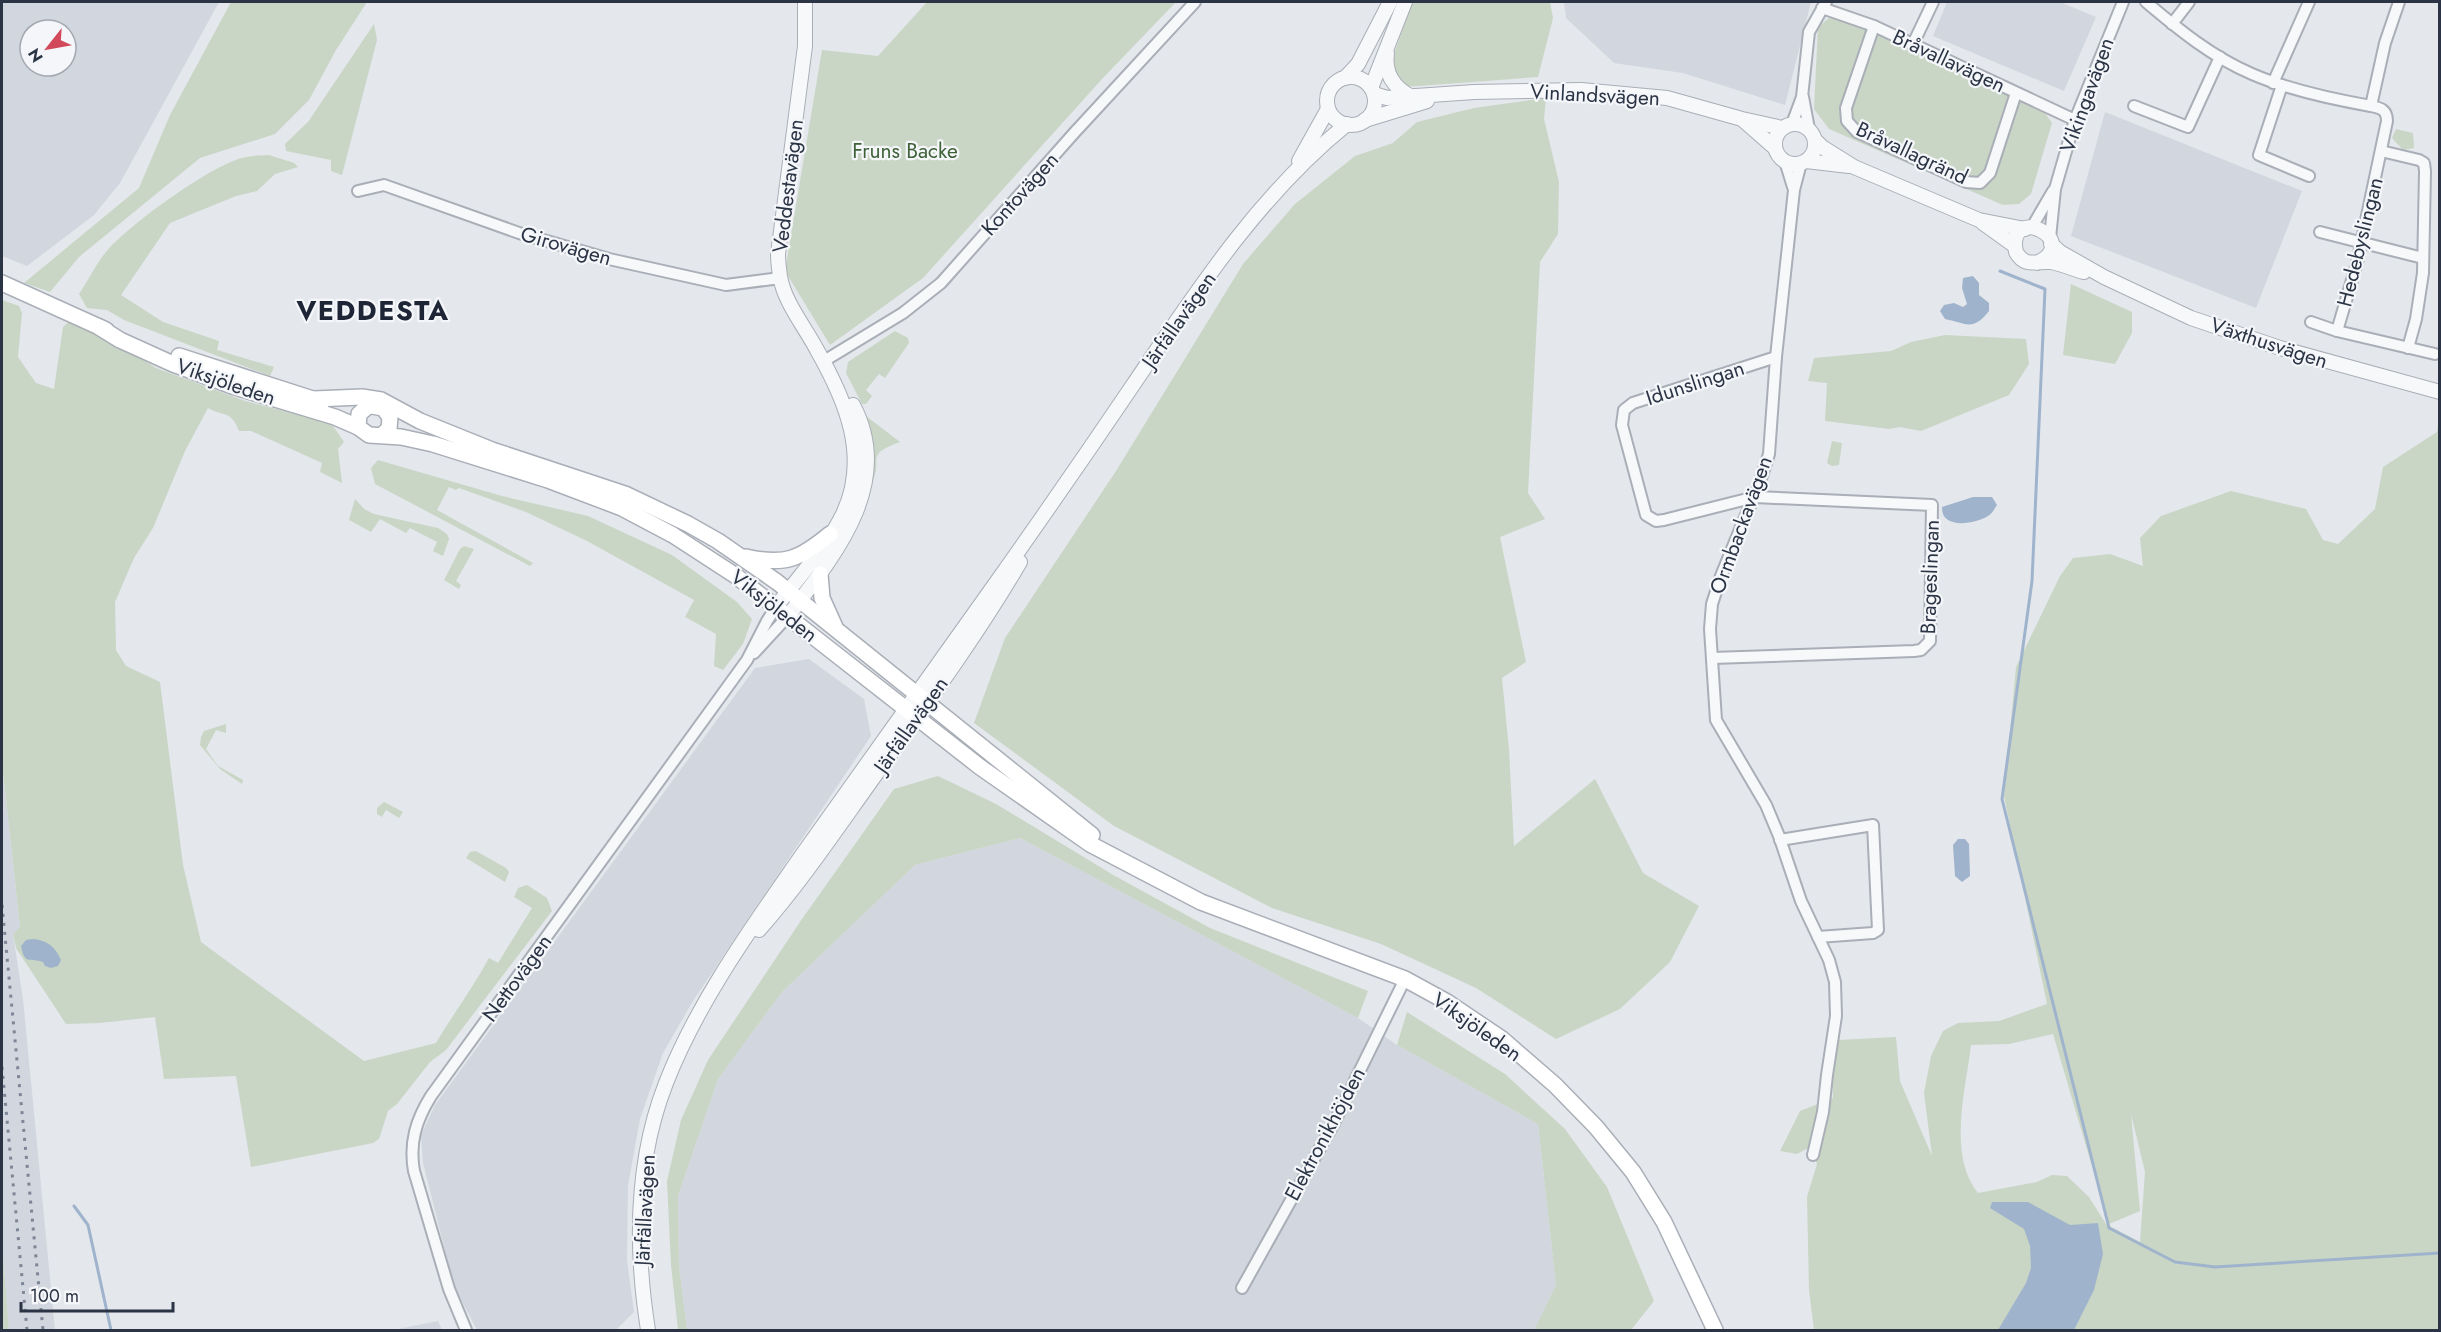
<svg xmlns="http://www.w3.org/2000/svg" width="2441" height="1332" font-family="Jost,sans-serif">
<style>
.built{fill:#d2d6de;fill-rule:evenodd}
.green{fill:#c9d6c5;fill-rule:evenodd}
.water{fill:#9fb4cc}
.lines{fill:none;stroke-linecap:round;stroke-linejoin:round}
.stream{stroke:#9fb4cc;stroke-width:3}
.minor-casing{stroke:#a9aeb7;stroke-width:14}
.tertiary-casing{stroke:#a9aeb7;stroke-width:16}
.secondary-casing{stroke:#a9aeb7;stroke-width:18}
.minor{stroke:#f7f8fa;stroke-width:10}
.tertiary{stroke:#f7f8fa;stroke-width:14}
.secondary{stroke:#fff;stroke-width:15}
.rail{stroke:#7d8696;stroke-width:3;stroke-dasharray:3 6;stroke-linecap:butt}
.labels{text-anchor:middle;stroke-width:4.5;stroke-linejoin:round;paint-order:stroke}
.street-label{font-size:21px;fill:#2b3445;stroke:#f4f6f9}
.park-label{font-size:21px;fill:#3f6138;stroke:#f4f6f9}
.district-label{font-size:27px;font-weight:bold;letter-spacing:1.5px;fill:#1d2536;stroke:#f4f6f9}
</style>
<rect width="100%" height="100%" fill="#e4e7ec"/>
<g class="built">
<path d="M2 2H219L120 183 94 215 27 266 2 256ZM30 30H66V66H30Z"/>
<path d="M1564 2H1811L1785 105 1683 73 1614 63 1566 18Z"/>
<path d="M1947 2H2060L2096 17 2064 91 1933 36Z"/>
<path d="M2105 112 2302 191 2256 308 2071 236Z"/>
<path d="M809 659 864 699 871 736 693 1001 663 1053 640 1119 628 1186 627 1260 634 1312 617 1329 609 1330H477L454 1286 423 1163 421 1135 435 1105 755 668Z"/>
<path d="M2 763 20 928 13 935 23 999 55 1330H9L2 1241Z"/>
<path d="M1020 838 1358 1018 1397 1045 1538 1124 1556 1285 1534 1330H687L679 1266 678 1196 718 1079 782 992 915 865Z"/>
<path d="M438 1321 442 1330H393Z"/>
</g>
<g class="green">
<path d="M231 2H367L336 50 309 100 275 134 200 158 79 257 50 292 24 283 139 188 170 115Z"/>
<path d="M927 2H1176L1102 79 923 278 830 345 785 271 822 50 878 56Z"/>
<path d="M1412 2H1550L1553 18 1538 77 1405 87 1397 78 1392 60Z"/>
<path d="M1829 18 1874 26 2016 93 2045 113 2052 123 2031 194 2019 204 2003 205 1829 129 1814 109 1818 27Z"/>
<path d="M374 24 377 40 342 175 331 171V160L286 151 285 144 308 122Z"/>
<path d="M1546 98 1544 119 1559 182 1558 234 1540 262 1528 493 1545 519 1500 537 1526 662 1502 678 1509 749 1514 846 1595 779 1643 873 1699 906 1670 962 1620 1009 1556 1039 1476 988 1381 944 1272 908 1114 826 974 723 1005 638 1116 471 1243 264 1295 204 1355 156 1393 143 1417 122 1474 108Z"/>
<path d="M2396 129 2413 133 2414 148 2403 150 2392 138Z"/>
<path d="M269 155 294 163 298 167 275 174 257 191 236 196 170 223 121 295 163 322 219 341 217 350 274 367 270 376 124 320 107 310 87 308 79 294C88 281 96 264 106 252 127 226 215 162 246 157 254 155 262 156 269 155Z"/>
<path d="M2071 284 2132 312V333L2115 364 2063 355Z"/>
<path d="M2 300 19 306 22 313 18 357 36 383 54 389 63 327 71 320 110 339 156 368 245 401 327 422 333 426 344 442 338 449 342 483 320 472 322 463 251 431H239C231 410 224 417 208 408L185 451 153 528 134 558 115 602 116 650 126 666 160 682 183 865 201 942 364 1061 436 1043C453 1014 473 988 489 958L498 963 532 908 514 897 518 888 527 885 547 898 552 911 446 1050 430 1062 397 1104 388 1111 379 1139 373 1143 251 1167 236 1076 164 1079 155 1017 100 1023 66 1024 16 948 13 934 20 927 2 763Z"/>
<path d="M895 331 908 338 909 343 885 378 879 374 866 390 872 396 866 404H862L846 373 848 362Z"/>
<path d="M1945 335 2026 339 2029 364 2009 395 1921 431 1900 427 1889 429 1825 421 1827 383 1808 381 1814 358 1891 351 1911 342Z"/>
<path d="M866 416 900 442C864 455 883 458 873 481L874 454Z"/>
<path d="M2439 418V1330H1814L1809 1290 1807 1197 1817 1164 1812 1146 1797 1154 1780 1151 1800 1111 1833 1098 1832 1069 1838 1040 1896 1037 1900 1081 1932 1156 1924 1093 1931 1056 1943 1031 1958 1023 1999 1021 2047 1004 2004 796 2016 667 2060 576 2073 558 2110 554 2143 566 2140 538 2161 516 2231 491 2306 509 2323 540 2338 544 2375 509 2383 467 2437 432ZM2053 1034 2109 1224 2140 1211 2131 1114 2145 1172 2140 1242 2106 1224 2089 1197 2067 1176 2052 1175 2037 1182 1978 1193C1947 1155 1966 1089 1971 1045L2009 1044Z"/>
<path d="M1832 441 1842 443 1839 465 1832 466 1827 463Z"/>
<path d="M378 460 502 496 588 516 672 555 737 602 752 619 743 644 723 670 714 666 716 634 685 617 694 600 587 541 526 512 459 488 456 490 449 487 437 510 533 563 530 566 375 484 371 468Z"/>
<path d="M355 499 364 509 374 514 438 528 447 534 449 539 443 556 433 551 437 542 410 528 406 533 380 519 371 532 349 520Z"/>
<path d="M464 546 474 549 456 581 461 585 459 589 444 580 460 549Z"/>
<path d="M226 724V733L216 730 206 749 218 766 243 780 242 784 220 769 200 745 201 737 204 731Z"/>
<path d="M938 776 996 804 1115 876 1210 928 1368 991 1358 1018 1020 838 915 865 782 992 718 1079 678 1196 679 1266 687 1330H678L671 1265 667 1181 681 1120 708 1060 802 919 894 789Z"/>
<path d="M384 802 403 812 399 818 386 810 382 817 377 814V808Z"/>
<path d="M476 851 506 868 509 872 505 882 466 858 470 852Z"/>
<path d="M1407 1012 1505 1074 1565 1129 1607 1187 1654 1301 1631 1330H1534L1556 1285 1538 1124 1397 1045Z"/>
<path d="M2 1241 9 1330H2Z"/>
</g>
<g class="water">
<path d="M1973 276 1979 283V295L1989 303V311C1973 331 1968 324 1945 319L1940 311 1944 305 1954 303 1963 307 1967 304 1962 288 1963 278Z"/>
<path d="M1973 497H1992L1997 505C1994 509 1992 514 1988 516 1975 524 1941 530 1942 507Z"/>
<path d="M1958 839H1965L1969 844 1970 876 1962 882 1955 876 1953 845Z"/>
<path d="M32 939C47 940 55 946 61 960L58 966 51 968 45 966 43 962C29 957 25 966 21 946L26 940Z"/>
<path d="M1992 1202H2028L2070 1225 2098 1223 2103 1254 2094 1290 2074 1330H1998L2026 1283 2031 1268 2030 1246 2024 1229 1990 1208Z"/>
</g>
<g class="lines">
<g class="stream">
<path d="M2000 271 2045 289 2032 581 2002 799 2109 1228 2175 1262 2215 1267 2440 1253"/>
<path d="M74 1206 88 1225 111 1330"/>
</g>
<g class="minor-casing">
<g id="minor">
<path d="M2146 2C2178 29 2212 57 2252 74 2289 90 2331 99 2371 106L2385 43 2399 2"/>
<path d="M1822 8 1874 26 2075 120"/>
<path d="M2172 24 2189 2"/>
<path d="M1874 26 1846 108 1847 121 1857 132 1966 182 1980 183 1990 173 2016 93"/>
<path d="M1913 44 1933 2"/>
<path d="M2273 83 2309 2"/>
<path d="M2282 85 2259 155 2309 176"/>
<path d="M1803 97 1809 129"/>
<path d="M2134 106 2188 127 2220 57"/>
<path d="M1792 124 1802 97 1809 32 1826 2"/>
<path d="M2381 151 2419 160 2424 163 2425 171 2423 273 2416 319 2408 348"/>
<path d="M1785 161 1793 187"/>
<path d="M1801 163 1794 190 1776 357 1769 454 1755 497 1748 510 1721 576 1712 604 1710 629 1716 720 1766 805 1779 836 1801 901 1829 960 1835 982 1836 1016 1827 1075 1823 1112 1813 1155"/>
<path d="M358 191 384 185 519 233 609 259 726 285 780 278"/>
<path d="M2032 227 2053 191"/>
<path d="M2320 232 2423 258"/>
<path d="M2050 238 2055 189 2075 120 2123 2"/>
<path d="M2311 322 2337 331 2435 354"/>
<path d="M2337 331 2357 263 2387 121C2387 110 2381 108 2371 106"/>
<path d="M824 361 903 313 941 283 1075 132 1195 2"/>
<path d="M754 653 788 616"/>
<path d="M1712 658 1914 651 1921 650 1930 641 1932 505 1755 497 1664 520 1656 521 1646 515 1622 425 1624 410 1633 403 1776 357"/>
<path d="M1780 840 1873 825 1878 930 1873 933 1818 937"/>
<path d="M1242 1288 1334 1123 1405 979"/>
<path d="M466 1330 449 1289 414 1171C409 1143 416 1120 431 1096L747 660 767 621 776 607"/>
</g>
</g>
<g class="tertiary-casing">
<g id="tertiary">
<path d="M1387 53C1384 74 1394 88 1412 97"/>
<circle cx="1351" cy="101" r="24"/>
<path d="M1345 78 1358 64 1390 2"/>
<path d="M1371 88 1405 2"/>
<path d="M1374 94 1387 98 1474 92 1581 90 1667 98 1742 119 1782 128"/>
<path d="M1365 120 1427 101"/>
<path d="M1743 120 1775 148"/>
<circle cx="1795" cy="144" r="20"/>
<path d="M1815 140 1822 147 1854 167 1979 220 2025 229"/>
<path d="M1299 161 1328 109"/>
<path d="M1806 161 1849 166"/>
<path d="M1983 223 2015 246"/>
<path d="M2051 244 2060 252 2104 277 2191 318 2280 348 2440 392"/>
<path d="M2037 263C2084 240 2006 202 2016 252 2025 268 2036 261 2051 262 2062 264 2073 269 2084 272"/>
<path d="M776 607C798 577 827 547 843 514 870 457 846 401 817 350 805 327 784 302 780 276 779 269 778 261 778 254L805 46V2"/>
<path d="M788 616C834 556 895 484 853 405"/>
<path d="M759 930C803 880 840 824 879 770 928 702 978 634 1020 562"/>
<path d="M648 1330C635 1248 635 1162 666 1083 698 1001 752 927 802 855 867 763 933 672 998 580 1044 515 1089 450 1133 385 1196 292 1259 195 1347 124"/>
</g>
</g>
<g class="secondary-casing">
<g id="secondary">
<path d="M2 283 106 330"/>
<path d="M99 327 120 340 173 364 235 387 335 417 358 427 369 435 401 437 433 444 548 480 622 508 673 535 736 576 980 767 1090 844 1201 902 1405 979 1447 1002 1502 1039 1555 1085 1596 1127 1633 1172 1664 1222 1715 1330"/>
<path d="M179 356 322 402"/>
<path d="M314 399 362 397 381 400 420 421 492 450 625 494 688 524 718 541 777 582 1092 835"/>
<path d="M372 406 383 408 390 417 389 429 382 435"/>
<path d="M358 427 359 414 367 407"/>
<path d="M746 557C785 566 800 559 830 534"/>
<path d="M820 574 822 598 835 627"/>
</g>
</g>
<use href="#minor" class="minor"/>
<use href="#tertiary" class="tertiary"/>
<use href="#secondary" class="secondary"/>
<g class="rail">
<path d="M2 905 43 1330"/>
<path d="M2 1067 27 1330"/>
</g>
</g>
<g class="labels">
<g class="street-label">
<text transform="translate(1949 61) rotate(25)" y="7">Bråvallavägen</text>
<text transform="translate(1595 95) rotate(3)" y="7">Vinlandsvägen</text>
<text transform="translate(2087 95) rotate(-70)" y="7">Vikingavägen</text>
<text transform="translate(1912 153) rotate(25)" y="7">Bråvallagränd</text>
<text transform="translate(788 186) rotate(-83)" y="7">Veddestavägen</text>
<text transform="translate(1020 194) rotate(-48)" y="7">Kontovägen</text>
<text transform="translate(2360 242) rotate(-76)" y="7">Hedebyslingan</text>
<text transform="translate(566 246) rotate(16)" y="7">Girovägen</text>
<text transform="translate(1179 320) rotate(-55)" y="7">Järfällavägen</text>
<text transform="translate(2269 343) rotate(18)" y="7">Växthusvägen</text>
<text transform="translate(226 382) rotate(19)" y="7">Viksjöleden</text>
<text transform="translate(1695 383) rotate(-18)" y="7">Idunslingan</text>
<text transform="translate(1741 525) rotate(-70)" y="7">Ormbackavägen</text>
<text transform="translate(1930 577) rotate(-88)" y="7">Brageslingan</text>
<text transform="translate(774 606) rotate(38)" y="7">Viksjöleden</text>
<text transform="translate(911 725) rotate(-55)" y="7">Järfällavägen</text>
<text transform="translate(517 978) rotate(-54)" y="7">Nettovägen</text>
<text transform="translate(1477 1027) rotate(35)" y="7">Viksjöleden</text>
<text transform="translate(1325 1134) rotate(-62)" y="7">Elektronikhöjden</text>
<text transform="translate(645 1210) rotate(-87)" y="7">Järfällavägen</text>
</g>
<g class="park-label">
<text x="905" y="158">Fruns Backe</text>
</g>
<g class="district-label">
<text x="373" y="320">VEDDESTA</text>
</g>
</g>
<rect width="2441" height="1332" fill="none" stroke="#2b3445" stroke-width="6"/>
<g transform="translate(48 48) rotate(239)"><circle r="28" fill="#f4f6f9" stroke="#a4a8b1" stroke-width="1.5"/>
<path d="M0-4.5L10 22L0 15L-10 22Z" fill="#d1495b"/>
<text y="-9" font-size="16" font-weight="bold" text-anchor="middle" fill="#2b3445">N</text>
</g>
<path d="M21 1302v9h152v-9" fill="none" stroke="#2b3445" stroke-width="3"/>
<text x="30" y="1302" font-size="18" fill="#2b3445" stroke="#f4f6f9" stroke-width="4.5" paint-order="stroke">100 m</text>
</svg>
